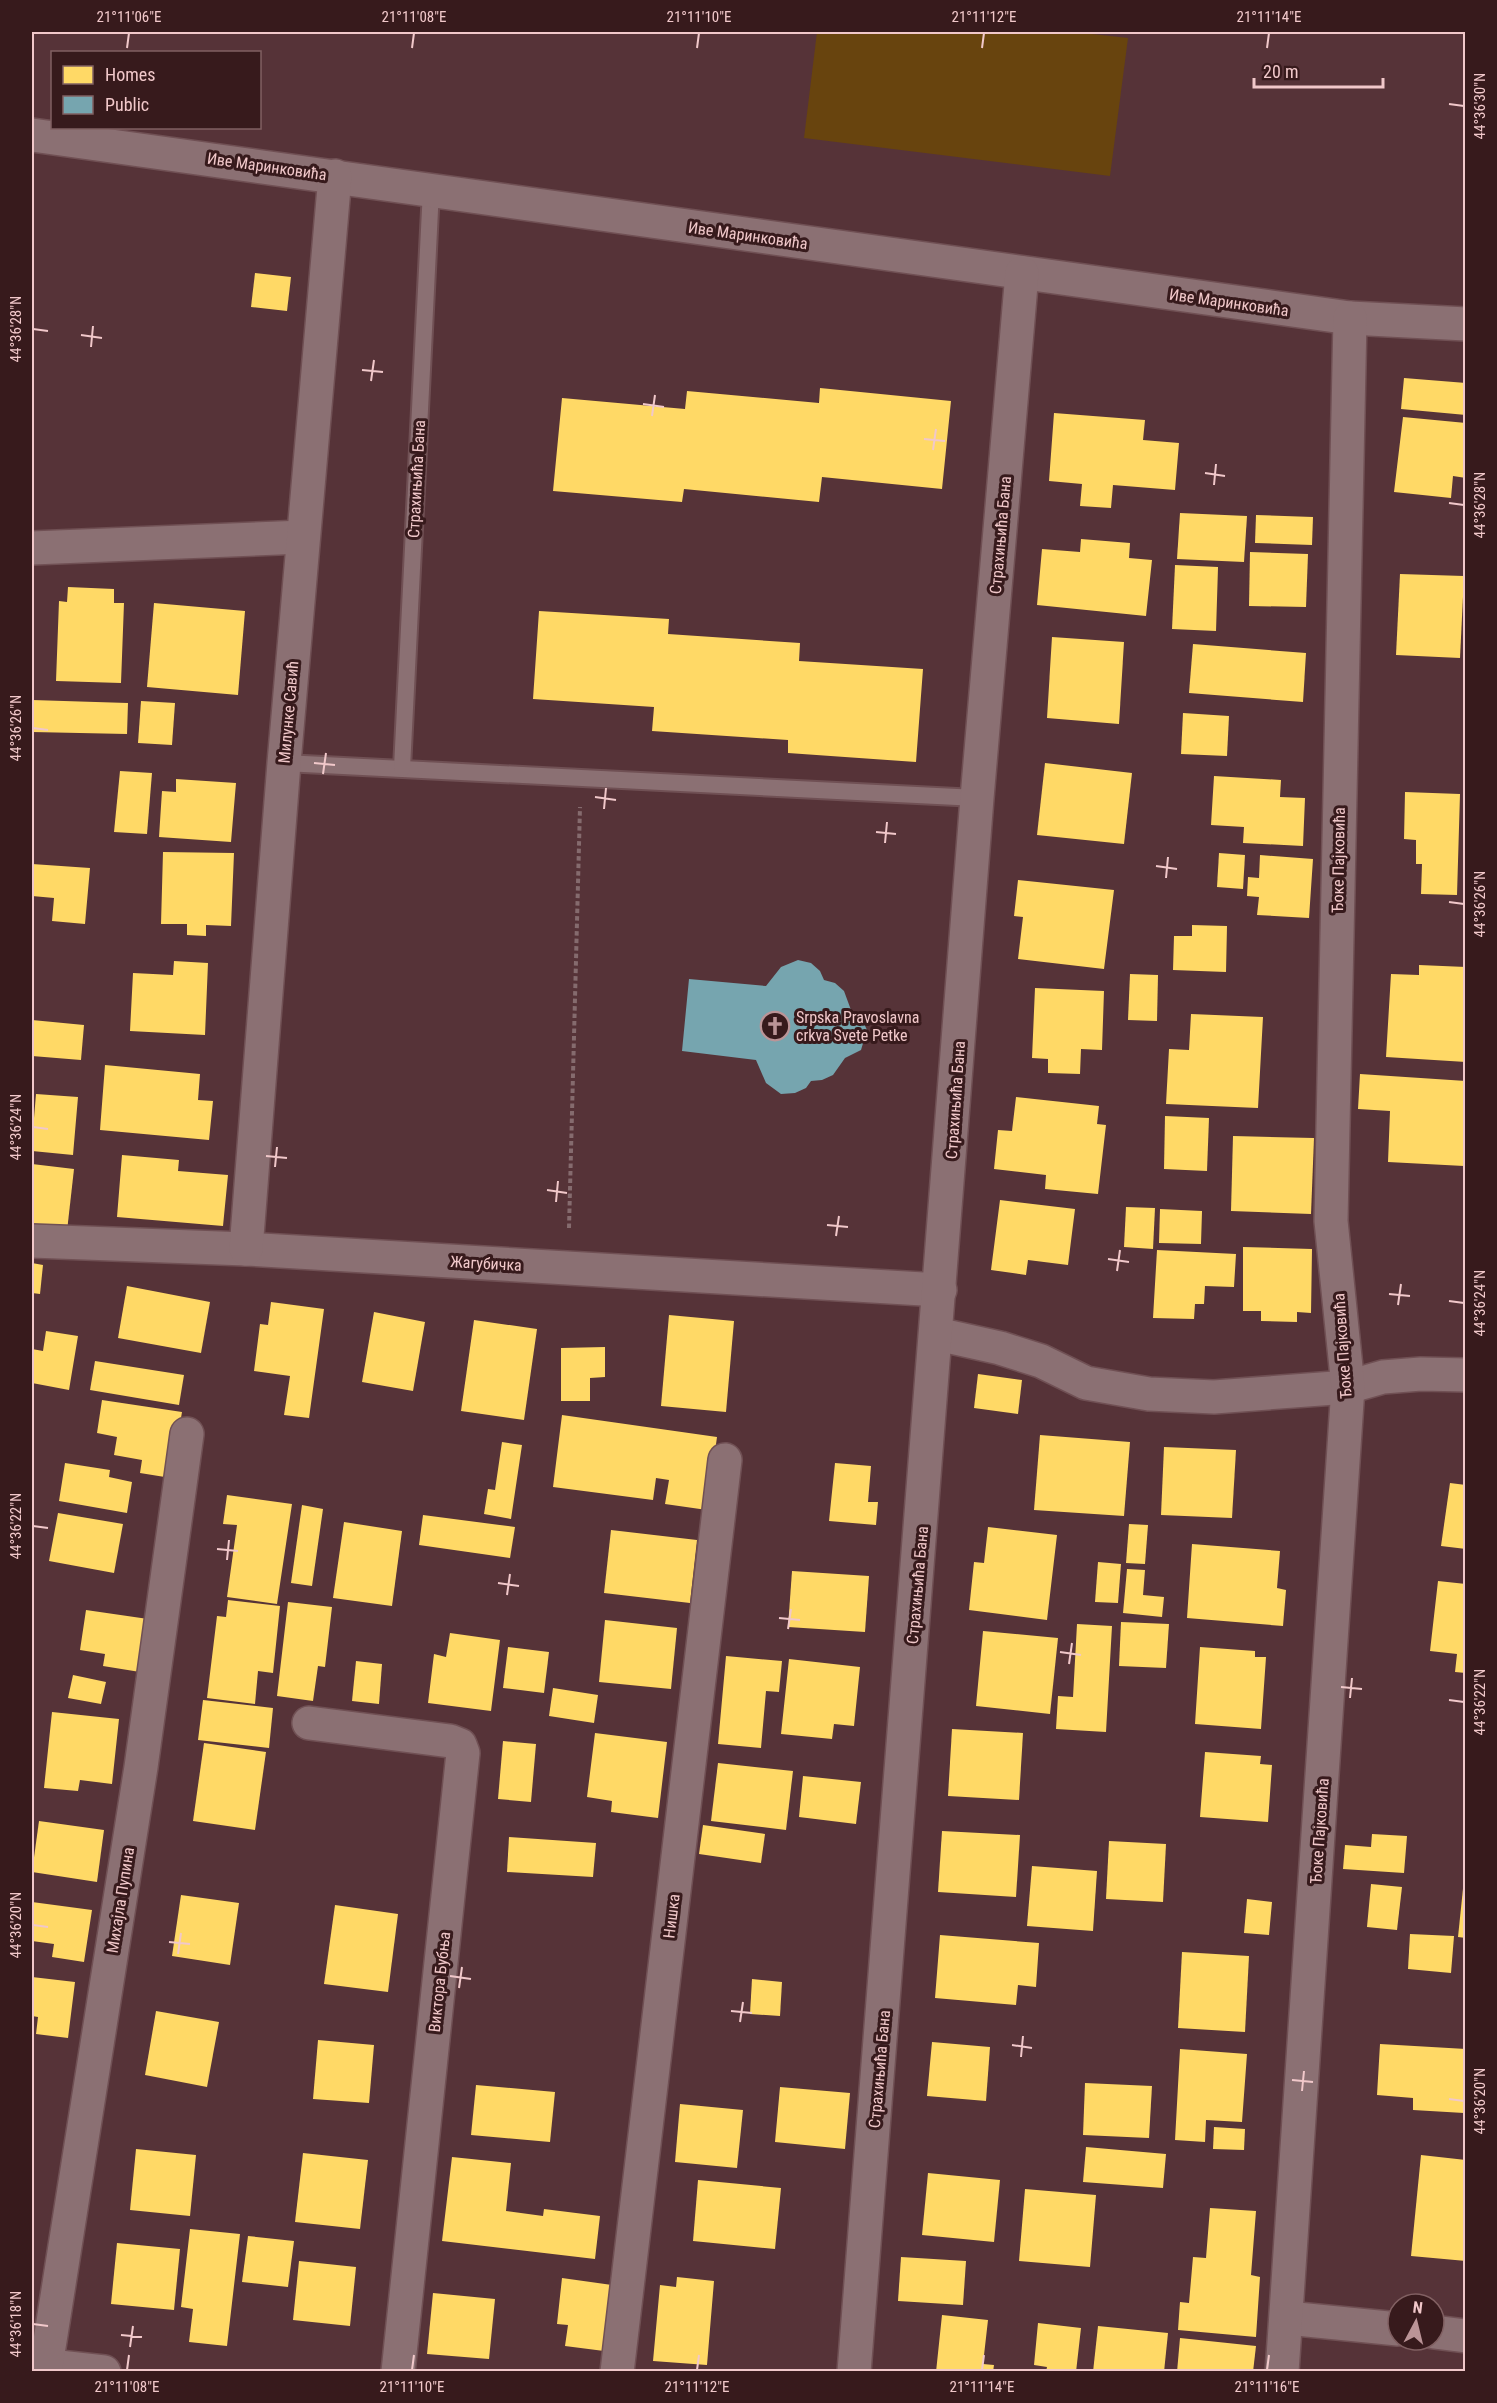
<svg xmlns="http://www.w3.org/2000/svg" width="1497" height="2403" font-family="'Roboto Condensed',sans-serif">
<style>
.green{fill:#68440e}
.homes{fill:#ffd966}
.public{fill:#76a5af}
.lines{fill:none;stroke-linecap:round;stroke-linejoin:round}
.lane-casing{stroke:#705054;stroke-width:20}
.street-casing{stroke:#705054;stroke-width:36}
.path{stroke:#856b6e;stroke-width:4;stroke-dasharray:4.5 3;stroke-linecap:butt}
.lane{stroke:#8b7073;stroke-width:16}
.street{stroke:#8b7073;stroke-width:33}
.ticks{fill:none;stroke:#f1c8ca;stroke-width:2}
.labels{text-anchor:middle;stroke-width:6;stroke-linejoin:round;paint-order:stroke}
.street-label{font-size:16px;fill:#f1c8ca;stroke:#371a1c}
.poi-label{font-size:16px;fill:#f1c8ca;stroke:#371a1c;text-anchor:start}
.neatline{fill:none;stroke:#f1c8ca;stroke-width:2}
.ticks-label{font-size:15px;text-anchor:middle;fill:#f1c8ca}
</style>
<rect width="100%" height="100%" fill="#563338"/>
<path class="green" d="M817 32H1074L1128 38 1110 176 804 138Z"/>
<g class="homes">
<path d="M255 273 291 277 287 311 251 307Z"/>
<path d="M1404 378 1466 383V415L1401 409Z"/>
<path d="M820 388 951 401 942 489 822 477 819 502 684 489 682 502 553 491 562 398 685 409 687 391 819 403Z"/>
<path d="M1054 413 1145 420 1143 440 1179 443 1175 490 1113 485 1111 508 1080 506 1082 484 1049 481Z"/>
<path d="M1403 417 1466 423V478L1453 476 1451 498 1394 492Z"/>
<path d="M1180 513 1247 516 1244 562 1177 559Z"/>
<path d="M1256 515 1313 517 1312 545 1255 543Z"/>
<path d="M1081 539 1130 543 1129 558 1152 560 1146 616 1037 605 1042 549 1080 552Z"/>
<path d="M1250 552 1308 554 1306 607 1249 606Z"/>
<path d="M1175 565 1218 567 1216 631 1172 629Z"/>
<path d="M1400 574 1464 576 1460 658 1396 655Z"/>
<path d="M68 587 114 589V603H124L121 683 56 681 59 601 67 602Z"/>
<path d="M154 603 245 611 238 695 147 687Z"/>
<path d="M539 611 669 619 668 634 800 643 799 661 923 669 916 762 788 753V740L652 731 654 707 533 699Z"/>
<path d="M1052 637 1124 642 1119 724 1047 718Z"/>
<path d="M1193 644 1306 653 1303 702 1189 693Z"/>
<path d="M32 700 128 703 127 734 32 732Z"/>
<path d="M141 701 175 703 172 745 138 743Z"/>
<path d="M1183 713 1229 716 1227 756 1181 754Z"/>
<path d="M1045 763 1132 773 1124 844 1037 835Z"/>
<path d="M120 771 152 773 147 834 114 832Z"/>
<path d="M1214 776 1281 780 1280 797 1305 798 1303 846 1243 843 1244 827 1211 825Z"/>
<path d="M176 779 236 783 231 842 159 837 162 791 176 792Z"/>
<path d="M1405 792 1460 794 1457 895 1421 894 1422 864H1416V840L1404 839Z"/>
<path d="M163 852 234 853 231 926 206 925V936L187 935V924H161Z"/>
<path d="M1219 853 1245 855 1243 889 1217 887Z"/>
<path d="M1260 855 1313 859 1309 918 1257 915 1259 897 1247 896 1248 877 1259 878Z"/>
<path d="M32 864 90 868 85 924 52 921 54 898 32 896Z"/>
<path d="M1018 880 1114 890 1104 969 1018 959 1023 917 1014 916Z"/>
<path d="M1192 925 1227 926 1226 972 1173 970 1174 936H1192Z"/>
<path d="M174 961 208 963 205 1035 130 1031 133 973 173 975Z"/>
<path d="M1419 965 1466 967V1062L1386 1057 1391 974 1419 975Z"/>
<path d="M1130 974 1158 975 1157 1021 1128 1020Z"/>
<path d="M1035 988 1104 991 1102 1050 1081 1049 1080 1074 1048 1073V1059L1032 1058Z"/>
<path d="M1191 1014 1263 1017 1258 1108 1166 1104 1169 1049 1189 1050Z"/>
<path d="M32 1020 84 1025 81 1060 32 1056Z"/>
<path d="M105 1065 200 1074 198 1100 213 1101 209 1140 100 1130Z"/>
<path d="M1360 1074 1466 1081 1464 1166 1388 1162 1390 1111 1358 1109Z"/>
<path d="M36 1094 78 1097 73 1155 32 1151V1118H34Z"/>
<path d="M1016 1097 1099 1106 1097 1124 1106 1125 1098 1194 1045 1189 1046 1175 994 1169 998 1130 1012 1131Z"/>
<path d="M1165 1116 1209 1118 1207 1171 1164 1169Z"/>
<path d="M1233 1136 1314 1138 1311 1214 1231 1211Z"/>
<path d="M122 1155 179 1160 178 1171 228 1175 223 1226 117 1217Z"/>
<path d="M32 1164 74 1169 66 1240 32 1236Z"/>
<path d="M1000 1200 1075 1209 1068 1265 1028 1260 1026 1275 991 1270Z"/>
<path d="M1126 1207 1155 1208 1153 1249 1124 1247Z"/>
<path d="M1160 1209 1202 1211 1201 1244 1159 1243Z"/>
<path d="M1243 1247 1312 1249 1311 1313 1297 1312V1322L1261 1321V1311H1243Z"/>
<path d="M1157 1250 1236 1254 1234 1287 1205 1286 1204 1304H1195L1194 1319 1153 1318Z"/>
<path d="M32 1263 43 1265 40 1294 32 1293Z"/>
<path d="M127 1286 210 1302 201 1353 118 1338Z"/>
<path d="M271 1302 324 1309 309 1418 284 1415 290 1376 254 1371 260 1324 268 1325Z"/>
<path d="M374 1312 425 1322 413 1391 362 1382Z"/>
<path d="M669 1315 734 1321 726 1412 661 1406Z"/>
<path d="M474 1320 537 1329 524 1420 461 1411Z"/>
<path d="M46 1331 78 1336 69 1390 32 1383V1349L43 1351Z"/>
<path d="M605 1347V1377L590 1378V1401H561V1348Z"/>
<path d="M95 1361 184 1375 179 1405 90 1390Z"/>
<path d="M978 1374 1022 1380 1018 1414 974 1408Z"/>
<path d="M102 1400 182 1412 171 1478 140 1473 142 1460 114 1455 117 1437 97 1433Z"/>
<path d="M562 1415 717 1437 707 1510 665 1504 669 1480 656 1478 653 1500 553 1487Z"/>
<path d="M1040 1435 1130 1442 1124 1516 1034 1510Z"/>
<path d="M502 1442 522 1445 511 1519 484 1514 488 1489 495 1490Z"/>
<path d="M1164 1447 1236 1450 1232 1518 1161 1515Z"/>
<path d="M65 1463 110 1470 109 1477 132 1482 127 1513 59 1501Z"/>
<path d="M835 1463 871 1466 868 1502H878L876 1525 829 1521Z"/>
<path d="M1450 1483 1466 1485V1549L1441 1546Z"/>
<path d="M227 1495 292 1504 277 1604 227 1597 237 1525 223 1524Z"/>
<path d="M302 1505 323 1509 312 1586 291 1583Z"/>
<path d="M58 1513 123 1524 114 1573 49 1561Z"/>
<path d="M423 1515 515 1527 510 1558 419 1545Z"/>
<path d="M344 1522 402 1531 392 1606 333 1598Z"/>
<path d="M1129 1524 1148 1525 1145 1564 1126 1563Z"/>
<path d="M988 1527 1057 1535 1047 1620 969 1610 974 1562 984 1563Z"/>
<path d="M611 1530 697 1540 690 1603 604 1593Z"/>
<path d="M1192 1544 1280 1551 1277 1588 1286 1590 1283 1626 1187 1618Z"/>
<path d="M1098 1562 1121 1564 1118 1603 1095 1602Z"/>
<path d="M1127 1569 1145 1570 1143 1595 1164 1597 1162 1617 1123 1613Z"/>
<path d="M792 1571 869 1576 865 1632 788 1627Z"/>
<path d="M1438 1581 1466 1584V1673L1455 1672 1457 1654 1430 1651Z"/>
<path d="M228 1600 280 1606 273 1673 258 1671 255 1704 207 1698 217 1616 226 1617Z"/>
<path d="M288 1602 332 1607 325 1667 318 1666 313 1701 277 1696Z"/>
<path d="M86 1610 148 1619 140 1672 103 1666 105 1654 80 1650Z"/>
<path d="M605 1620 677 1628 671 1689 599 1682Z"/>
<path d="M1121 1622 1169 1624 1166 1668 1119 1666Z"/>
<path d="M1077 1624 1112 1626 1106 1732 1056 1729 1058 1696 1073 1697Z"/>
<path d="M983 1631 1058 1638 1050 1714 976 1706Z"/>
<path d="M450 1633 500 1640 491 1711 428 1703 434 1654 446 1657Z"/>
<path d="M508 1647 549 1652 544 1693 503 1688Z"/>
<path d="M1200 1647 1255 1651V1657H1266L1261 1729 1195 1724Z"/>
<path d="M726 1656 782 1661 779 1692 766 1691 761 1748 718 1744Z"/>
<path d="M789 1659 860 1667 854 1726 834 1724 832 1739 781 1734Z"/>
<path d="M356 1661 382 1664 379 1704 352 1701Z"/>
<path d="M73 1675 106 1682 101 1704 68 1698Z"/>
<path d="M553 1688 598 1695 594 1723 549 1716Z"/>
<path d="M203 1700 273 1708 269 1748 198 1740Z"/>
<path d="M52 1712 119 1719 112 1784 80 1780 78 1791 44 1788Z"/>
<path d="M952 1729 1023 1733 1019 1800 948 1796Z"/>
<path d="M595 1733 667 1742 658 1818 611 1812 612 1801 587 1797Z"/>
<path d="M503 1741 536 1744 531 1802 498 1799Z"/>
<path d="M204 1743 266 1752 255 1830 193 1821Z"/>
<path d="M1205 1752 1261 1756 1260 1764 1272 1765 1268 1822 1200 1817Z"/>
<path d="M718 1763 793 1771 786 1830 711 1821Z"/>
<path d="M803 1776 861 1782 856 1824 799 1817Z"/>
<path d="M39 1821 104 1830 97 1882 32 1872Z"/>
<path d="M703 1825 765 1834 761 1863 699 1854Z"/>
<path d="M942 1831 1020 1835 1016 1897 938 1892Z"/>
<path d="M1372 1834 1407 1836 1404 1873 1343 1869 1345 1845 1371 1847Z"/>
<path d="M509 1837 596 1843 593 1877 507 1872Z"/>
<path d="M1109 1841 1166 1844 1163 1902 1106 1899Z"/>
<path d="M1032 1866 1097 1871 1093 1931 1027 1926Z"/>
<path d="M1464 1879H1466V1938L1458 1937Z"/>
<path d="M1371 1884 1402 1887 1397 1930 1367 1927Z"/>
<path d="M181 1895 239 1903 230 1965 172 1956Z"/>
<path d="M1247 1899 1272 1902 1269 1935 1244 1933Z"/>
<path d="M32 1902 92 1910 84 1962 52 1957 54 1944 32 1941Z"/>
<path d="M335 1905 398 1914 388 1992 324 1984Z"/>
<path d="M1410 1934 1454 1936 1451 1973 1408 1969Z"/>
<path d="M940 1935 1039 1943 1036 1987 1018 1985 1016 2005 935 1998Z"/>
<path d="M1182 1952 1249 1956 1245 2032 1178 2028Z"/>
<path d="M32 1977 75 1982 68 2038 36 2034 38 2017 32 2016Z"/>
<path d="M752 1979 782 1982 780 2016 750 2014Z"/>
<path d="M156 2011 219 2022 207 2087 145 2075Z"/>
<path d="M318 2040 374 2045 369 2103 313 2099Z"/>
<path d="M932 2042 990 2047 986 2101 927 2096Z"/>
<path d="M1380 2044 1466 2049 1464 2113 1413 2110V2098L1377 2095Z"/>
<path d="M1180 2049 1247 2054 1242 2122 1206 2120 1205 2142 1175 2140Z"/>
<path d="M1085 2083 1152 2086 1149 2138 1083 2135Z"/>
<path d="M476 2085 555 2092 550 2142 471 2135Z"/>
<path d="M780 2087 850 2093 845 2149 775 2142Z"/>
<path d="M680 2104 743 2110 737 2168 675 2162Z"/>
<path d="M1214 2127 1245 2129 1244 2150 1213 2149Z"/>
<path d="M1086 2147 1166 2154 1163 2188 1083 2182Z"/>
<path d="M136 2149 196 2155 190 2216 130 2210Z"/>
<path d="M303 2153 368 2160 360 2229 295 2222Z"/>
<path d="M1421 2155 1466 2160V2261L1411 2256Z"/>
<path d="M452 2157 511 2163 506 2211 543 2216 544 2209 600 2216 595 2259 442 2241Z"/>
<path d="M928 2173 1000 2180 994 2242 922 2235Z"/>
<path d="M698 2180 781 2188 775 2249 693 2241Z"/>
<path d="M1025 2189 1096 2195 1090 2267 1019 2261Z"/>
<path d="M1210 2208 1256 2211 1251 2275 1260 2277 1256 2337 1178 2330 1180 2302 1189 2303 1193 2257 1206 2258Z"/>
<path d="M190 2229 240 2234 227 2346 189 2342 193 2309 181 2307Z"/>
<path d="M248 2236 294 2241 288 2287 242 2282Z"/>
<path d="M117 2243 180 2249 174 2310 111 2304Z"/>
<path d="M901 2257 966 2261 963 2305 898 2301Z"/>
<path d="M299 2261 356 2267 350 2326 293 2320Z"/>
<path d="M677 2277 714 2281 707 2365 653 2361 660 2285 676 2287Z"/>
<path d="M562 2278 612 2285 604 2351 565 2346 568 2325 557 2324Z"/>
<path d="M433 2293 495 2299 489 2359 427 2354Z"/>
<path d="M942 2315 988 2320 983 2364 994 2365 993 2372H936Z"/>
<path d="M1038 2323 1081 2328 1076 2372H1046L1047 2367 1034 2365Z"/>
<path d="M1098 2326 1168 2333 1164 2372H1093Z"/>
<path d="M1180 2338 1256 2346 1253 2372H1177Z"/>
</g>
<path class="public" d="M798 960 811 963 820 971 824 980 835 983 844 991 851 1010 861 1017 867 1030 861 1050 845 1058 833 1075 822 1080 811 1081 806 1088 795 1093 781 1094 766 1083 756 1060 682 1051 689 979 766 986 781 967Z"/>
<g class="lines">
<g class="lane-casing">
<g id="lane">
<path d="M284 763 977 798"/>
<path d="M402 768 431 190"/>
</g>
</g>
<g class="street-casing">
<g id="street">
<path d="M32 135 1350 318 1466 324"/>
<path d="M32 548 303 537"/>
<path d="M32 1241 246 1249 940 1290"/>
<path d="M246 1249 284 763 335 176"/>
<path d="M937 1334 1000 1348 1041 1361 1086 1383 1149 1394 1214 1397 1348 1387 1383 1377 1421 1374 1466 1375"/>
<path d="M309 1723 450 1741 460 1745 463 1753 398 2372"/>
<path d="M1287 2318 1398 2329"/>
<path d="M1434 2332 1466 2336"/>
<path d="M32 2364 104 2372"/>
<path d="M46 2366 141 1767 187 1434"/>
<path d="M617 2372 725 1460"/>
<path d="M854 2372 977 798 1022 273"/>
<path d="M1282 2372 1348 1387 1331 1221 1350 318"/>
</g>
</g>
<path class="path" d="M569 1228 580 807"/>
<use href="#lane" class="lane"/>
<use href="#street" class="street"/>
</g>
<path class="ticks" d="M127 48 129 33M412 48 414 33M697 48 699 33M982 48 984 33M1267 48 1269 33M1449 104 1464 106M33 329 48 331M81 335 102 338M91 347 93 326M362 370 383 372M371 381 374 360M643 404 664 407M652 416 655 395M924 439 945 441M933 450 936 429M1205 473 1225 476M1214 485 1216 464M1449 503 1464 505M33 728 48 730M314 763 335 765M323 774 326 753M595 797 616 800M604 809 606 788M876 832 896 834M885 843 887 822M1156 866 1177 869M1166 878 1168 857M1449 902 1464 904M33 1127 48 1129M266 1156 287 1158M275 1167 277 1147M547 1190 567 1193M556 1202 558 1181M827 1225 848 1227M836 1236 839 1216M1108 1259 1129 1262M1117 1271 1120 1250M1389 1294 1410 1296M1449 1301 1464 1303M1398 1305 1401 1284M33 1526 48 1528M217 1549 238 1551M227 1560 229 1540M498 1583 519 1586M507 1595 510 1574M779 1618 800 1620M788 1629 791 1609M1060 1652 1081 1655M1069 1664 1072 1643M1341 1687 1362 1689M1350 1698 1352 1678M1449 1700 1464 1702M33 1925 48 1927M169 1942 190 1944M178 1954 181 1933M450 1976 471 1979M459 1988 462 1967M731 2011 752 2013M740 2022 743 2002M1012 2045 1032 2048M1021 2057 1023 2036M1292 2080 1313 2082M1302 2091 1304 2071M1449 2099 1464 2101M33 2324 48 2326M121 2335 142 2337M130 2347 133 2326M127 2370 129 2355M412 2370 414 2355M697 2370 699 2355M982 2370 984 2355M1267 2370 1269 2355"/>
<defs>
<g id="church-ring" transform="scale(1.5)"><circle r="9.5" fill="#371a1c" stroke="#bb9497" stroke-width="1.5"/><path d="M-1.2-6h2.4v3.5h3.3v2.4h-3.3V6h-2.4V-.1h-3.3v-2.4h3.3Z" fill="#bb9497"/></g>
</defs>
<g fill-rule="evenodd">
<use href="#church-ring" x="775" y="1026"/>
</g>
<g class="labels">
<g class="street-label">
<text transform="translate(267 166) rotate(8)" y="6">Иве Маринковића</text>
<text transform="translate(748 235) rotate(8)" y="6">Иве Маринковића</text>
<text transform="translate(1229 302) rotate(8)" y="6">Иве Маринковића</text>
<text transform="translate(416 479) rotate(-87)" y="6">Страхињића Бана</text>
<text transform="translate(1000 535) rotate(-85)" y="6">Страхињића Бана</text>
<text transform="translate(288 712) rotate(-85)" y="6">Милунке Савић</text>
<text transform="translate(1338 860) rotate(-89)" y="6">Ђоке Пајковића</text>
<text transform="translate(955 1100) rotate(-86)" y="6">Страхињића Бана</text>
<text transform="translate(486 1263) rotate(3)" y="6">Жагубичка</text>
<text transform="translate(1342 1346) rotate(-94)" y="6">Ђоке Пајковића</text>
<text transform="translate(917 1585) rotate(-85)" y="6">Страхињића Бана</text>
<text transform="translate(1319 1831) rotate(-86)" y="6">Ђоке Пајковића</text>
<text transform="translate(120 1900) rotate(-81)" y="6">Михајла Пупина</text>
<text transform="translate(671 1916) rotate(-83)" y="6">Нишка</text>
<text transform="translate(439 1982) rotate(-84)" y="6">Виктора Бубња</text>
<text transform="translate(879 2069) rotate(-85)" y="6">Страхињића Бана</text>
</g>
<g class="poi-label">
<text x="796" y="1023">Srpska Pravoslavna<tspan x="796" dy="18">crkva Svete Petke</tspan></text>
</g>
</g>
<rect width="1497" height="2403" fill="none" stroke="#371a1c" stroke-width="66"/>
<rect x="51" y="51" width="210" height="78" fill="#371a1c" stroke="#816062" stroke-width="1.5"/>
<rect x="63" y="66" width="30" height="18" fill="#ffd966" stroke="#816062" stroke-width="1.5"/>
<text x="105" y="81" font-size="18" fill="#f1c8ca">Homes</text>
<rect x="63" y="96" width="30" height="18" fill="#76a5af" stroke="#816062" stroke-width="1.5"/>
<text x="105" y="111" font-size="18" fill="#f1c8ca">Public</text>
<g transform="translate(1416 2322) rotate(7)"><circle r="28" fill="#371a1c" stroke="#816062" stroke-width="1.5"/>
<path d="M0-4.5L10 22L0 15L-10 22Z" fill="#bb9497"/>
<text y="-9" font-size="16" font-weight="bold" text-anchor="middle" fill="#f1c8ca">N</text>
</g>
<path d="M1254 78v9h129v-9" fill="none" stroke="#f1c8ca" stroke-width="3"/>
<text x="1263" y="78" font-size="18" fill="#f1c8ca" stroke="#371a1c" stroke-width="4.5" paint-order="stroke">20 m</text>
<rect x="33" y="33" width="1431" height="2337" class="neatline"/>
<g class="ticks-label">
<text x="129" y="22">21°11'06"E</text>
<text x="414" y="22">21°11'08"E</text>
<text x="699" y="22">21°11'10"E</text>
<text x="984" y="22">21°11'12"E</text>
<text x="1269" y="22">21°11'14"E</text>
<text transform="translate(1480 106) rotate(-90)" y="5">44°36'30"N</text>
<text transform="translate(16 329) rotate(-90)" y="5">44°36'28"N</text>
<text transform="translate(1480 505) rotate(-90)" y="5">44°36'28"N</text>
<text transform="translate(16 728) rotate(-90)" y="5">44°36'26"N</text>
<text transform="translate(1480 904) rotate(-90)" y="5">44°36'26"N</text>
<text transform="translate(16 1127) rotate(-90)" y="5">44°36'24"N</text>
<text transform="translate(1480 1303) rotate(-90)" y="5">44°36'24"N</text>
<text transform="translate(16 1526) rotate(-90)" y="5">44°36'22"N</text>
<text transform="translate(1480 1702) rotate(-90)" y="5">44°36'22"N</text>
<text transform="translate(16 1925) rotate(-90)" y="5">44°36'20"N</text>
<text transform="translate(1480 2101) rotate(-90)" y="5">44°36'20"N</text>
<text transform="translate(16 2324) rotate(-90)" y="5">44°36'18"N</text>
<text x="127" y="2392">21°11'08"E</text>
<text x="412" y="2392">21°11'10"E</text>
<text x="697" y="2392">21°11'12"E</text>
<text x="982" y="2392">21°11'14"E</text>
<text x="1267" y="2392">21°11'16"E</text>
</g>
</svg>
